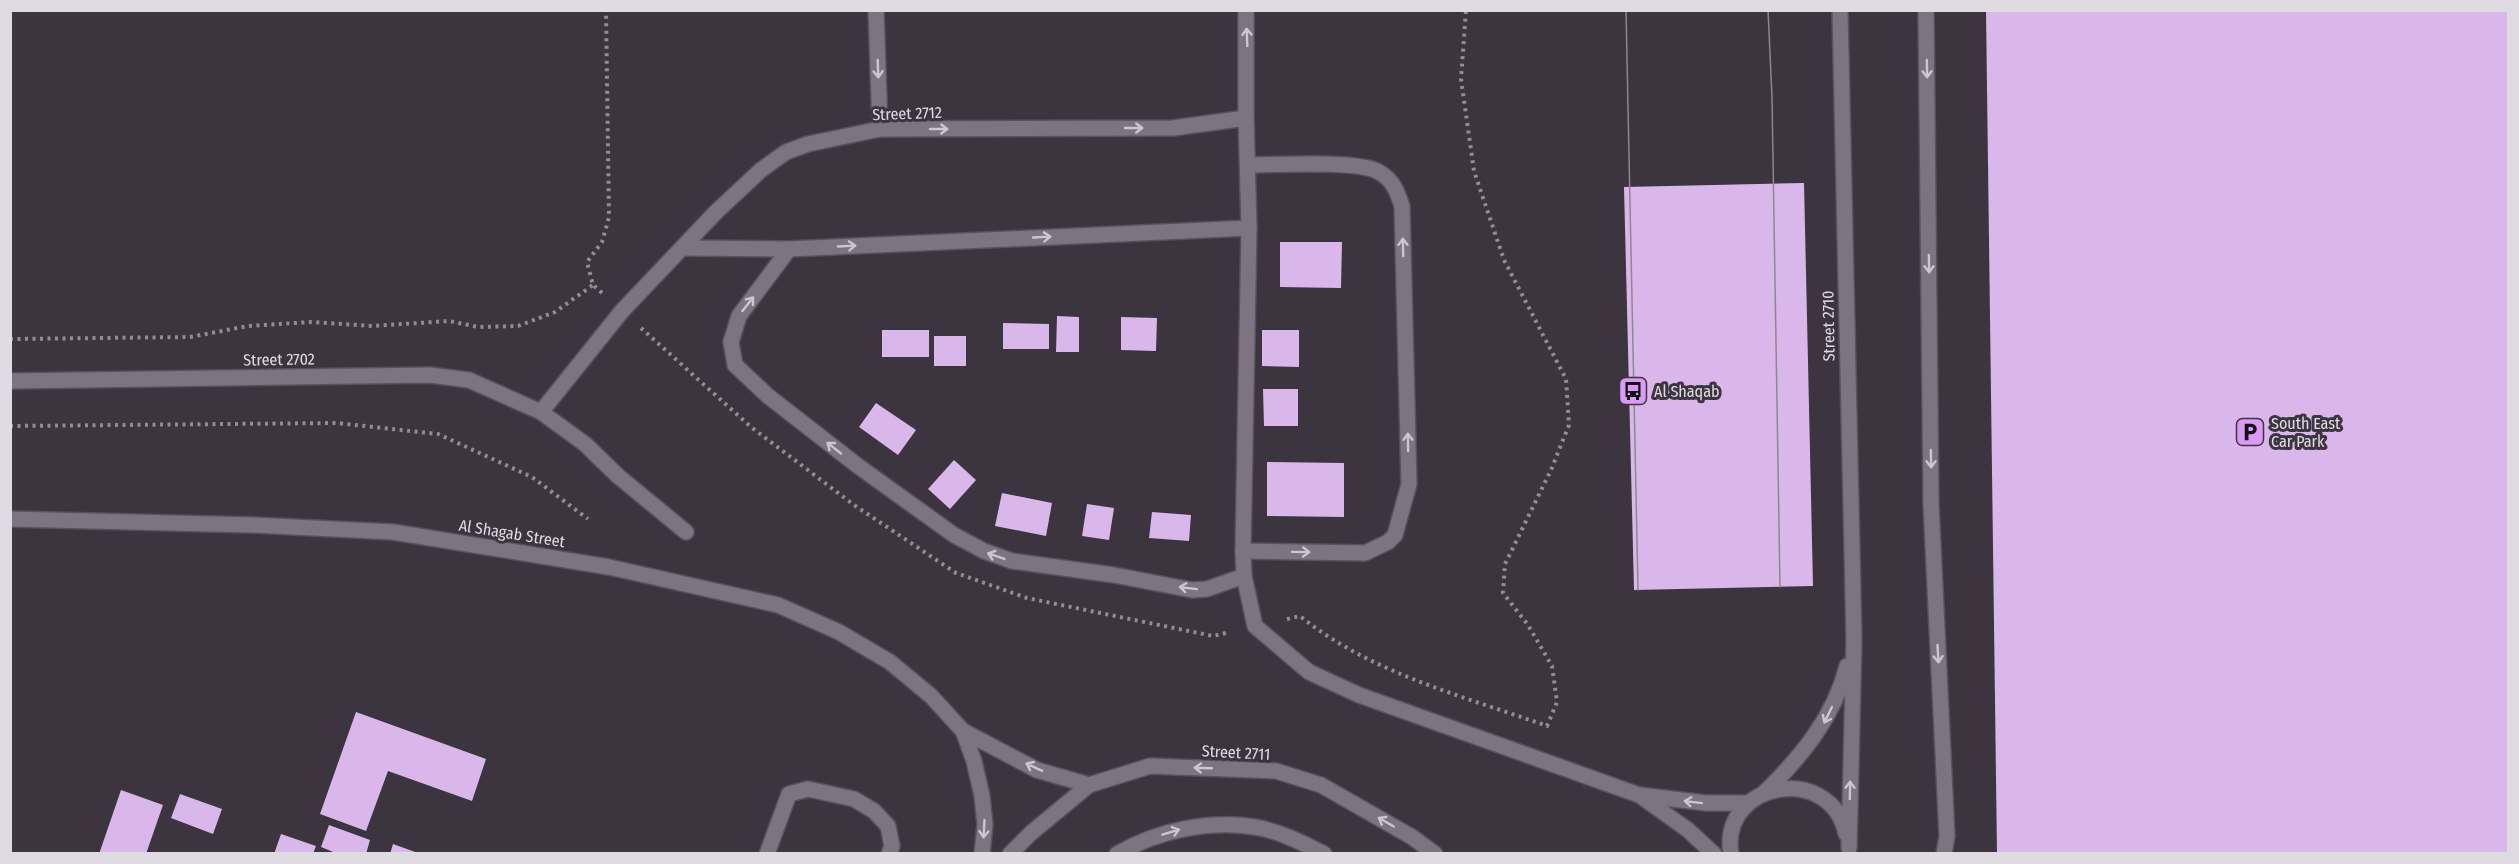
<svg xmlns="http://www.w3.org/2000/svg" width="2519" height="864" font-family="'Fira Sans Condensed',sans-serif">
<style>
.building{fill:#dab7ea}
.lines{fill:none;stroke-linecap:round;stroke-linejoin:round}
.lane-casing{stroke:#58515b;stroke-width:18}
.street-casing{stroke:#58515b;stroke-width:18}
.path{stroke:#928c94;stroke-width:4;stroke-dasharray:3 4.5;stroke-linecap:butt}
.lane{stroke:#7c7480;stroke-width:15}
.street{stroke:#7c7480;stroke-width:15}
.tram{stroke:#8d8790;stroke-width:1.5}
.oneway{stroke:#ccc6ce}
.labels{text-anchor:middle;stroke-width:6;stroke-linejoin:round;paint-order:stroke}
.street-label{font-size:16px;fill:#e0dbe2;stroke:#3c343f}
.poi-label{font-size:16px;fill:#e0dbe2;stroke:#3c343f;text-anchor:start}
</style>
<rect width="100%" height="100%" fill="#3c343f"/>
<g class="building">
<path d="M1986 10H2508V854H1997Z"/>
<path d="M1804 183 1813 586 1634 590 1624 187Z"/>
<path d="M1280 242H1342L1341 288 1280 287Z"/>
<path d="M1057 316 1079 317V352H1056Z"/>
<path d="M1121 317 1157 318 1156 351 1121 350Z"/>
<path d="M1003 323 1049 324V349H1003Z"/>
<rect x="882" y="330" width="47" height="27"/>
<path d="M1262 330H1299V367L1262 366Z"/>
<rect x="934" y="336" width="32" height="30"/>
<path d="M1263 389H1298V426H1264Z"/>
<path d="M876 403 916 430 898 455 859 427Z"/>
<path d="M954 460 976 480 950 509 928 489Z"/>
<path d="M1267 462 1344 463V517L1267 516Z"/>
<path d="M1002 493 1052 503 1046 536 995 526Z"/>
<path d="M1087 504 1114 508 1109 540 1082 536Z"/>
<path d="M1152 512 1191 515 1189 541 1149 538Z"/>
<path d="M356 712 486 759 472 801 388 771 366 831 320 814Z"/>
<path d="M121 790 163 805 146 854H99Z"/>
<path d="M180 794 222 809 213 834 171 818Z"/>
<path d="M329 825 370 840 366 854H338L321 847Z"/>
<path d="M281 834 316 846 313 854H274Z"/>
<path d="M393 844 418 853V854H390Z"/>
</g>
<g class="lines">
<g class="lane-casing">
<g id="lane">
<path d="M1926 10 1931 504 1947 836 1944 854"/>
<path d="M683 248 789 249 1249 228"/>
<path d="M789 249 739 316 731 342 735 365 768 396 858 466 954 535 984 551 1012 561 1114 575 1192 590 1207 589 1244 576"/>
<path d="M1243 551 1365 553 1388 542 1395 535 1409 484 1402 206C1397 191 1393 180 1379 172 1359 160 1275 165 1248 165"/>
<path d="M767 854 789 794 808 789 854 799 874 811 888 826 892 846 889 854"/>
</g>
</g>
<g class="street-casing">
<g id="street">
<path d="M876 10 880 129"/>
<path d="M1840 10 1854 640 1849 848"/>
<path d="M1246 118 1249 228 1243 551 1244 576 1255 626 1309 672 1359 695 1639 795 1706 803H1746"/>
<path d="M10 381 430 375 469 380 541 412 585 444 618 476 686 532"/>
<path d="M541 412 622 311 716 212 761 170 786 152 808 144 880 129 1173 128 1246 118V10"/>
<path d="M10 519 253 525 393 532 609 567 778 605 839 632 890 662 931 696 963 731 974 761 982 796 985 825 982 854"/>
<path d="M963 731 1037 770 1089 785"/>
<path d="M1765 792C1802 756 1834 717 1847 666"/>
<path d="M1642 797 1688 830 1714 854"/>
<path d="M1010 854 1031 833 1089 785 1150 766 1276 771 1321 785 1412 837 1435 854"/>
<path d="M1117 854C1159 830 1208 820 1255 827 1279 831 1303 843 1324 854"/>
<path d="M1731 854C1719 781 1831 762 1846 834"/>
</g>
</g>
<g class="path">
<path d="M602 293 593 285 587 262 602 242 609 217 606 10"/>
<path d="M641 328 751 427 854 505 956 573 1027 598 1213 636 1230 632"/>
<path d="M10 339 190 337 248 326 311 322 373 326 449 321 478 327 518 326 555 312 593 285"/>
<path d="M10 426 337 423 438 434 532 477 588 519"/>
<path d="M1287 619 1300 616C1370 673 1463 696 1547 726L1557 702 1552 666 1528 625 1503 593 1505 564 1551 470 1569 425 1566 379 1504 260 1474 171 1461 79 1466 10"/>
</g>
<use href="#lane" class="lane"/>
<use href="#street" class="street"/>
<g class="tram">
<path d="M1626 10 1638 590"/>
<path d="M1768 10 1772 97 1780 587"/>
</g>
</g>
<defs><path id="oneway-shaft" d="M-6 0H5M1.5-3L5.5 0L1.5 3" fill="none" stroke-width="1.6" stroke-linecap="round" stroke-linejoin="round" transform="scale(1.5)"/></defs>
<g class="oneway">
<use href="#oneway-shaft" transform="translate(1247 37) rotate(-92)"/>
<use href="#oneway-shaft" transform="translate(878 69) rotate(88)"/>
<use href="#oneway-shaft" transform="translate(1927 69) rotate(89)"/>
<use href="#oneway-shaft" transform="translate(1134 128)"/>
<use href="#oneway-shaft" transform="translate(939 129)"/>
<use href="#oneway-shaft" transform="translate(1042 237) rotate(-3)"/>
<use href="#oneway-shaft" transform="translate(847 246) rotate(-3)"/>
<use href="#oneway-shaft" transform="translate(1403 247) rotate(-91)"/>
<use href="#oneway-shaft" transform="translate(1929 264) rotate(89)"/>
<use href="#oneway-shaft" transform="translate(748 304) rotate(-52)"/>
<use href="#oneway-shaft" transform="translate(1408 442) rotate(-91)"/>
<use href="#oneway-shaft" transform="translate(834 448) rotate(-142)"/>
<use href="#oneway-shaft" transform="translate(1931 459) rotate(89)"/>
<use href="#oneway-shaft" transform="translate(1301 552) rotate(1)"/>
<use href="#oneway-shaft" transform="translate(996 556) rotate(-161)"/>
<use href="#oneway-shaft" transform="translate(1188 588) rotate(-173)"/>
<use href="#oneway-shaft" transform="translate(1938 654) rotate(87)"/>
<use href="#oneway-shaft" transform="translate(1828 715) rotate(116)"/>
<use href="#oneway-shaft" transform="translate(1034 767) rotate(-155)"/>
<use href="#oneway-shaft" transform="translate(1203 768) rotate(-178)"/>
<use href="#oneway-shaft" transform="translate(1850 790) rotate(-89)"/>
<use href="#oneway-shaft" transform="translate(1693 802) rotate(-173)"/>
<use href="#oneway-shaft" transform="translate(1386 822) rotate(-150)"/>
<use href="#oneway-shaft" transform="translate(984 829) rotate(93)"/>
<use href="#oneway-shaft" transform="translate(1171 832) rotate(-17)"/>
</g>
<defs>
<g id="bus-square" transform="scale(1.5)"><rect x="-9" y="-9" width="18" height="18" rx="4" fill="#da9af6" stroke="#3c343f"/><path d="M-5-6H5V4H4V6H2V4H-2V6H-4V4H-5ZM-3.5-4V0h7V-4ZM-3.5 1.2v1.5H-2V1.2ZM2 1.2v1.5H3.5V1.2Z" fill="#111"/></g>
<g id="parking-square" transform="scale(1.5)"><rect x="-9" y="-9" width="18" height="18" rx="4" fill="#da9af6" stroke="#3c343f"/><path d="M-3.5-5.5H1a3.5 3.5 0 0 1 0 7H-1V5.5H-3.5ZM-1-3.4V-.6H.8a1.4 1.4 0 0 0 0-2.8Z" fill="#111"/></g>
</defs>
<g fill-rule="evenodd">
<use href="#bus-square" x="1633" y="391"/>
<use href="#parking-square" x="2250" y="432"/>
</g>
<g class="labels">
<g class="street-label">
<text transform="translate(907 113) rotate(-2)" y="6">Street 2712</text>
<text transform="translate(1828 326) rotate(-91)" y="6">Street 2710</text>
<text transform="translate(279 359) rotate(-1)" y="6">Street 2702</text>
<text transform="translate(512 533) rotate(9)" y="6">Al Shagab Street</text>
<text transform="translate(1236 752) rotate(3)" y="6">Street 2711</text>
</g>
<g class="poi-label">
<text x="1654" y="397">Al Shaqab</text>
<text x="2271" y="429">South East<tspan x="2271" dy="18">Car Park</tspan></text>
</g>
</g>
<rect width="2519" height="864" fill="none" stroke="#e0dbe2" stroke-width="24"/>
</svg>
